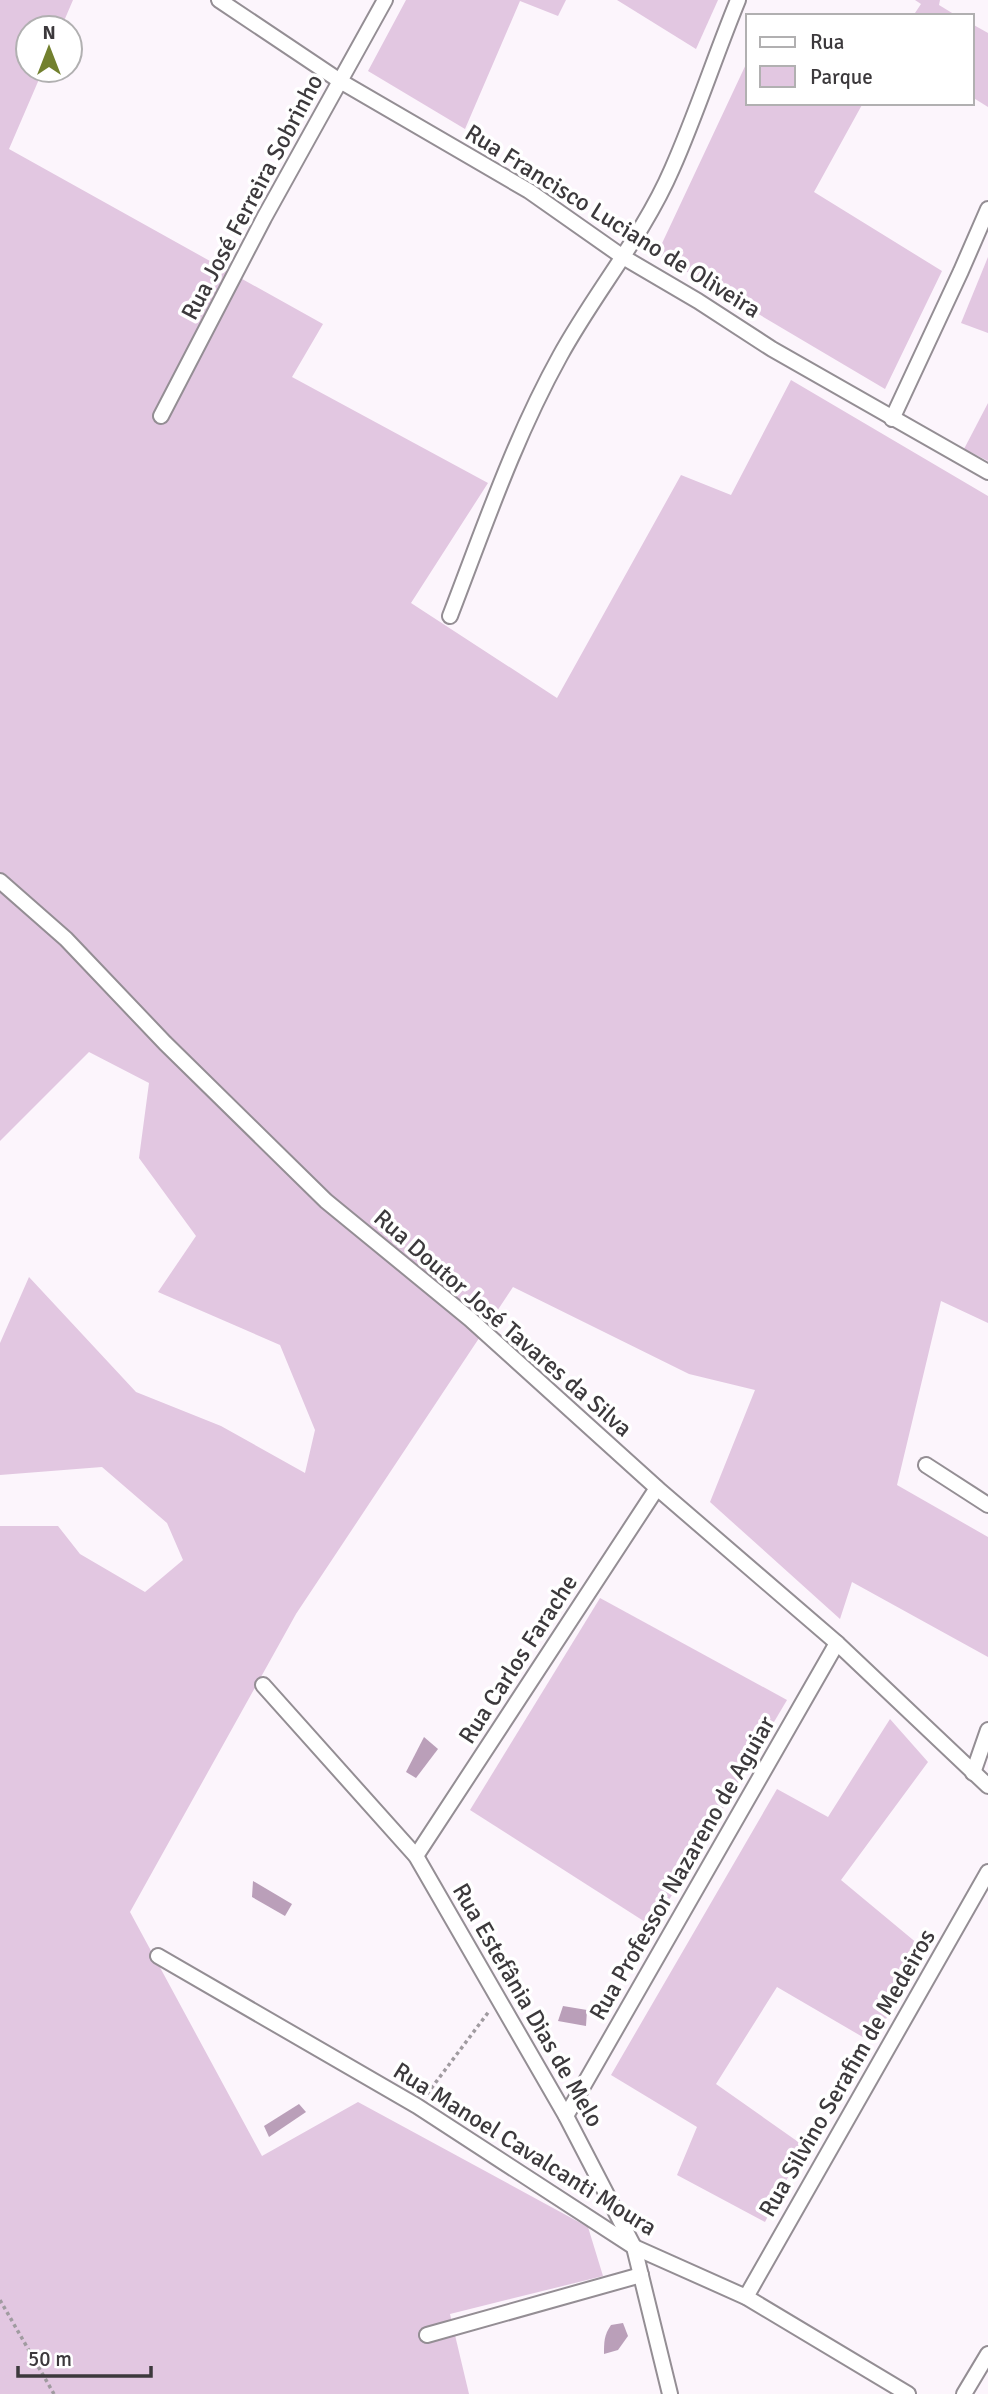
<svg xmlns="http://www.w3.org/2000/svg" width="988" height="2394" font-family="Signika,sans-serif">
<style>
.green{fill:#e2c7e1}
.water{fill:#ba9fb9}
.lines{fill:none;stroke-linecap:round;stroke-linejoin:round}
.street-casing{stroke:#948e94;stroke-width:18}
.path{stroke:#a09ba0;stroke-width:3.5;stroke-dasharray:3.5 3.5;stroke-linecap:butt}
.street{stroke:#fff;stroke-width:14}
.labels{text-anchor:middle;stroke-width:7;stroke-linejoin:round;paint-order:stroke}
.street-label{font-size:24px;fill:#3c393c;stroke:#fff}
</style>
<rect width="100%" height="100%" fill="#fcf5fc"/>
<g class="green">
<path d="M0 0H73L61 28H28V70H43L9 149 323 324 292 377 488 483 411 603 557 698 681 475 731 495 791 380 988 496V1323L941 1301 897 1485 988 1537V1657L852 1582 840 1619 710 1502 755 1390 689 1374 513 1287 296 1614 130 1912 262 2156 358 2102 588 2227 603 2276 450 2314 469 2394H0V1526H58L80 1554 145 1592 183 1560 167 1523 102 1467 0 1475V1343L29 1277 136 1392 221 1426 305 1473 315 1430 280 1345 158 1292 196 1236 139 1158 149 1083 89 1052 0 1141Z"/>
<path d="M406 0H566L558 16 520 1 465 129 368 71Z"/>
<path d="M617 0H718L696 49Z"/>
<path d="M915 0H940L939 5 957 16H913L921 4Z"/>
<path d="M972 24 988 33V107L972 97Z"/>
<path d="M748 60V103H863L814 192 942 271 885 389 657 254Z"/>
<path d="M988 257V333L961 323Z"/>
<path d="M988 403V461L964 449Z"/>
<path d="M600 1598 787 1700 653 1927 470 1810Z"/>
<path d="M890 1719 928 1762 841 1880 924 1949 873 2043 777 1987 716 2084 804 2146 765 2222 677 2175 697 2127 611 2075 777 1789 828 1817Z"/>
</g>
<g class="water">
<path d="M424 1737 438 1749 416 1778 406 1772Z"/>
<path d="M253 1881 292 1904 285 1916 252 1897Z"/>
<path d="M563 2006 587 2010 586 2026 558 2021Z"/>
<path d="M299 2104 306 2112 269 2137 264 2126Z"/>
<path d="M623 2323 628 2336 618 2350 604 2354C604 2342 604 2335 611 2325Z"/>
</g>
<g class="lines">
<g class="street-casing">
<g id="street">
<path d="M219 0 340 81 529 191 623 257 698 301 772 349 988 472"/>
<path d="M161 416 264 218 385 0"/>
<path d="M892 419 961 271 988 209"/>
<path d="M450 616C484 528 514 439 560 356 595 292 643 236 672 169 696 115 715 56 738 0"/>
<path d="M0 881 66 939 165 1043 326 1201 470 1319 657 1488 837 1643 988 1786"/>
<path d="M926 1465 988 1505"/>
<path d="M263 1685 416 1856 566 2116 634 2247 670 2394"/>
<path d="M973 1773 988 1730"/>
<path d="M416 1856 657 1488"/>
<path d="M158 1956 417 2106 634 2247 746 2297 908 2394"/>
<path d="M566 2116 837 1643"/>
<path d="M746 2297 988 1872"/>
<path d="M427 2335 641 2275"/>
<path d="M964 2394 988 2354"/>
</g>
</g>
<g class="path">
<path d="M427 2094 490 2010"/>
<path d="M0 2300 54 2394"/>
</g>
<use href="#street" class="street"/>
</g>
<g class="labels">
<g class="street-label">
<text transform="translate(252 197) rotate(-62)" y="8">Rua José Ferreira Sobrinho</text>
<text transform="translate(613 221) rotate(32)" y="8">Rua Francisco Luciano de Oliveira</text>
<text transform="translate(503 1323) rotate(41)" y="8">Rua Doutor José Tavares da Silva</text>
<text transform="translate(518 1659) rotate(-57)" y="8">Rua Carlos Farache</text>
<text transform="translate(682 1868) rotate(-60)" y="8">Rua Professor Nazareno de Aguiar</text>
<text transform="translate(528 2005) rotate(60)" y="8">Rua Estefânia Dias de Melo</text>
<text transform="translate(847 2073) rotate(-60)" y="8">Rua Silvino Serafim de Medeiros</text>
<text transform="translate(525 2149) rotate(32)" y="8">Rua Manoel Cavalcanti Moura</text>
</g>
</g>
<rect x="746" y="14" width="228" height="91" fill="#ffffff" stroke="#b1b0b1" stroke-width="2"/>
<rect x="760" y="37" width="35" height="10" fill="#ffffff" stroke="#b1b0b1" stroke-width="2"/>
<text x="810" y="49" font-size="21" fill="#3c393c">Rua</text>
<rect x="760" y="66" width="35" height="21" fill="#e2c7e1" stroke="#b1b0b1" stroke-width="2"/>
<text x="810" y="84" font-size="21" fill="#3c393c">Parque</text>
<g transform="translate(49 49)"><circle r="33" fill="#ffffff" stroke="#b1b0b1" stroke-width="2"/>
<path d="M0-5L12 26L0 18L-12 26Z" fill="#72802e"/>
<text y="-10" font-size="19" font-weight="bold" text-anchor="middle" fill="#3c393c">N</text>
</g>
<path d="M18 2366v10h133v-10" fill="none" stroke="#3c393c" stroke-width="3.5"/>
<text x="28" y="2366" font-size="21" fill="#3c393c" stroke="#ffffff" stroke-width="5" paint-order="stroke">50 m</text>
</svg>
